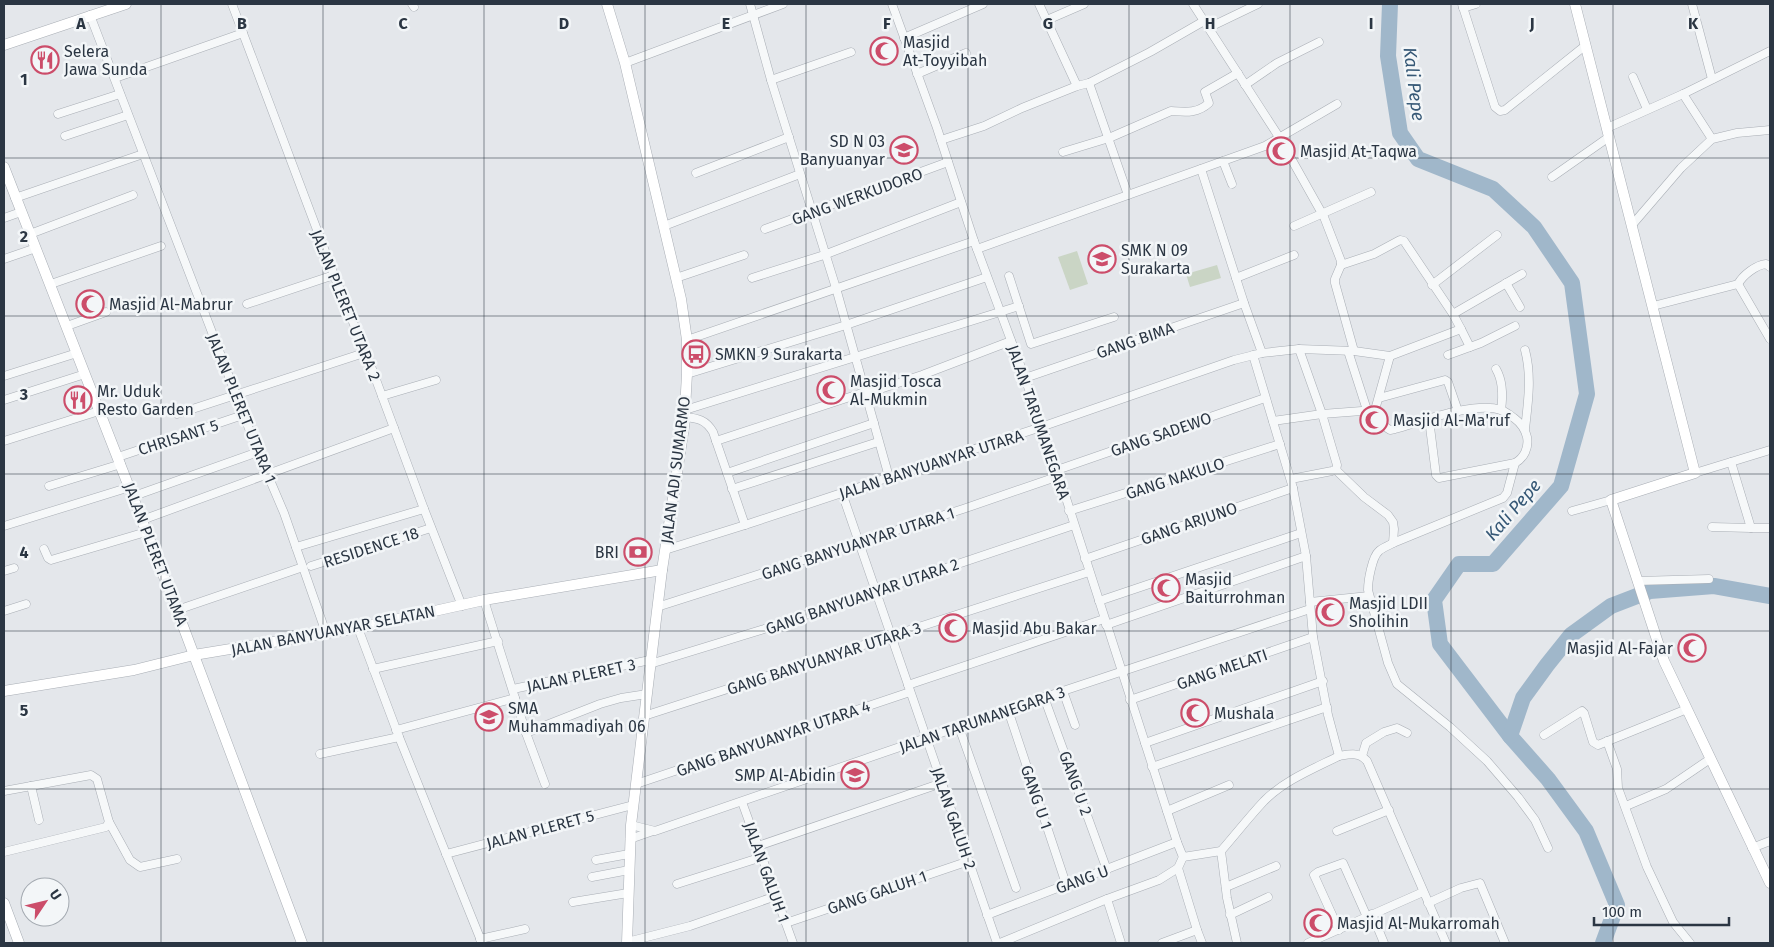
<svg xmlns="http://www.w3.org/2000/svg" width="1774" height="947" font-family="'Fira Sans',sans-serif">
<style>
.pitch{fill:#cad5c5}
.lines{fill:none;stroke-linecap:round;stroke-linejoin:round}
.river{stroke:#a0b7ca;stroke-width:16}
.street-casing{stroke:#a9aeb5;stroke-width:9}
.secondary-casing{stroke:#a9aeb5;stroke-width:11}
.street{stroke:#f6f8f9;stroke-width:8}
.secondary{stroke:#fff;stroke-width:10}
.grid{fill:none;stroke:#2b3643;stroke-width:1;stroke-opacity:0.55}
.labels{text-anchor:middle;stroke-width:5;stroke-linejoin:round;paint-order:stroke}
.poi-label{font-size:16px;fill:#2b3643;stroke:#f3f6f8;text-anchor:start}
.street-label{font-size:16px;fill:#2b3643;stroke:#f3f6f8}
.water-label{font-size:18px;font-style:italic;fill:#365876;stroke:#f3f6f8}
.grid-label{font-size:16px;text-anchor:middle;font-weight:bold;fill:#2b3643;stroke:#f3f6f8;stroke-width:5;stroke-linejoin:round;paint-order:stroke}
</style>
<rect width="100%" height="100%" fill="#e4e7eb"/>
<g class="pitch">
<path d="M1077 251 1088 284 1070 290 1058 257Z"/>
<path d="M1217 265 1221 278 1190 287 1186 274Z"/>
</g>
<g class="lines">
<g class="river">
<path d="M1390 4 1388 56 1400 133 1418 159 1493 189 1534 227 1572 283 1587 394 1561 486 1493 564H1459L1434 600 1440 644 1510 736 1548 779 1586 831 1617 905 1603 943"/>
<path d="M1510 736 1523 698 1547 665 1571 635 1611 606 1650 591 1714 586 1770 596"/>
</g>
<g class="street-casing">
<g id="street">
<path d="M232 4 334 275 372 369 424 509 462 606"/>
<path d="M412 4 414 7"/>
<path d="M750 4 771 80 836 288 889 477"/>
<path d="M892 4 937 128 974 241 1025 378 1057 470 1177 842 1183 857 1221 851 1227 898 1237 943"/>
<path d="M1039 4 1077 86"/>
<path d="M1193 4 1279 137 1324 217 1341 261V265L1335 279V283L1354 351"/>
<path d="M1462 4 1495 107 1500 111 1505 110 1586 45"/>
<path d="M1692 4 1712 79"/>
<path d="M1463 8 1476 4"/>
<path d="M90 15 258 452 284 513 326 633"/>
<path d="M1047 20 1084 4"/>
<path d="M1208 28 1258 4"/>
<path d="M904 38 983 4"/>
<path d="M625 63 783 4"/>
<path d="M917 74 966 53"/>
<path d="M118 77 243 33"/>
<path d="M1633 77 1647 109"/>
<path d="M771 80 851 52"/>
<path d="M1089 83 1128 195"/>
<path d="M1245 85 1277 63 1319 42"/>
<path d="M1683 94 1712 139"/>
<path d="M58 114 120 94"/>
<path d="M1607 128 1683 94 1770 51"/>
<path d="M65 136 128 115"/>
<path d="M941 140 984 126 1022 108 1077 86 1089 83 1150 52 1204 21"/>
<path d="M1063 152 1109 138 1171 111C1185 112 1197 114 1209 103L1205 92 1238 73"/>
<path d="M1223 161 1232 184"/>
<path d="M1201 169 1244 303 1262 353"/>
<path d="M696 173 789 137"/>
<path d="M1552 177 1609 137"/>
<path d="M15 198 143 154"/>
<path d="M4 218 21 212"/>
<path d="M1632 225 1681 168 1712 139 1737 133 1770 130"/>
<path d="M664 226 800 174"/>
<path d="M1294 226 1371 192"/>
<path d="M765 229 948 162"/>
<path d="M30 234 133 195"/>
<path d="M977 249 1265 146 1337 104"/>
<path d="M4 259 36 248"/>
<path d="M1009 276 1031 344 1114 317"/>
<path d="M676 278 744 255"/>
<path d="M752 278 824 255 961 202"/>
<path d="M1236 278 1294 255"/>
<path d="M1506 283 1520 307"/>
<path d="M51 284 161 246"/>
<path d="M1738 284 1770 339"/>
<path d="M1432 285 1497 235"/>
<path d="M247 304 334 275"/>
<path d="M1653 306 1738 284C1743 275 1756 265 1766 264L1770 267"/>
<path d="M1453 314 1522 274"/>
<path d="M67 326 106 312"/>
<path d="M1461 329 1470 347"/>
<path d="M687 340 974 241"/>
<path d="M1348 351 1367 410"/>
<path d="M1253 355 1293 488 1306 556 1313 637 1328 715 1339 756C1351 754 1359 752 1367 761L1446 943"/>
<path d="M1448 355 1481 343 1515 326"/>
<path d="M1390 356 1375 410 1381 424 1390 430 1395 429C1423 421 1475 401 1501 410 1506 412 1510 415 1514 418 1521 423 1525 429 1527 437 1529 448 1524 458 1515 463L1439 478 1436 475 1429 419"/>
<path d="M1496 369C1503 381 1503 396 1501 410"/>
<path d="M687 374 846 325 987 277"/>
<path d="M4 376 77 353"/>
<path d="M1025 378 1244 303"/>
<path d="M865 394 922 375 1011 341"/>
<path d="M382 396 436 380"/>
<path d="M1379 398 1445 380 1448 382 1458 411"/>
<path d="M4 400 85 374"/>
<path d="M685 410 1019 306"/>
<path d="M177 414 364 353"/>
<path d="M684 417C698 418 706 420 713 432L745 525"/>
<path d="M1273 421 1322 414 1375 410"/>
<path d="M1525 429C1528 403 1532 376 1525 350"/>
<path d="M4 441 99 411"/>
<path d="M716 441 865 392"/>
<path d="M118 457 237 417"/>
<path d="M1731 462 1751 528H1770"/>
<path d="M1515 463 1507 493 1503 498 1393 543C1388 546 1382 548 1379 551 1372 557 1368 581 1368 590L1388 663 1397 684 1450 727 1487 761 1518 797 1535 820 1548 848"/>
<path d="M1057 470 1265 398"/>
<path d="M1336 470 1364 497 1388 515 1393 522 1394 529 1393 543"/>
<path d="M727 473 874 423"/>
<path d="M1695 473 1770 450"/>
<path d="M1291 479 1332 471 1336 470 1337 465 1322 414 1299 349"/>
<path d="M49 486 121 464"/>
<path d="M732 489 878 442"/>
<path d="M842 493 997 943"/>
<path d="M134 496 258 452"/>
<path d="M1069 511 1280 444"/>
<path d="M1572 511 1611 500"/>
<path d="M142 520 394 428"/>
<path d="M4 526 130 487"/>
<path d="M1712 527 1751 528"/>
<path d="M296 547 424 509"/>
<path d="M44 549 48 558 51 560 146 532"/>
<path d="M665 550 745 525 1041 427 1234 360 1262 353 1299 349 1354 351 1390 356 1461 329 1453 314 1404 241 1400 240 1374 254 1341 265"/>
<path d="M1085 559 1293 488"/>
<path d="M311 566 431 528"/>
<path d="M4 571 14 568"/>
<path d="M1637 581 1709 579"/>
<path d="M484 600 526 733 545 784"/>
<path d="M1099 601 1301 533"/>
<path d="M1310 602 1369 596"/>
<path d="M657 607 963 509 1059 476"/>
<path d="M177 610 303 567"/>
<path d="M4 611 26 604"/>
<path d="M1106 625 1306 556"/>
<path d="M358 628 399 737 482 943"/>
<path d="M650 664 764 629 1074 525"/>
<path d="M373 669 498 641"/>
<path d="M908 685 1104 619"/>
<path d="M513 689 650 660"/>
<path d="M1063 691 1075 725"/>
<path d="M1044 697 1107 870"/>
<path d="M1130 700 1313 637"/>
<path d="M1008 710 1066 884"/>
<path d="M644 716 1089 572"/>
<path d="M959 727 1016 888"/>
<path d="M396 730 515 698"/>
<path d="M526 733 600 704 621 698 647 694"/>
<path d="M1544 735 1582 711 1584 713 1593 742 1598 745 1687 709"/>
<path d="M1607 741 1617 769 1618 788 1647 867 1673 922 1690 943"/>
<path d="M1145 743 1323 681"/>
<path d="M320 754 399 737"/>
<path d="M1362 756 1366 743 1384 732 1397 728 1407 733"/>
<path d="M1152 767 1327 707"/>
<path d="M636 784 910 692"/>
<path d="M31 786 39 820"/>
<path d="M4 791 91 775 97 779 109 822 106 827 4 852"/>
<path d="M742 802 793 943"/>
<path d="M1626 806 1666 789 1710 759"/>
<path d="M1167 811 1229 785"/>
<path d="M109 822 130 860 140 867 177 859"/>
<path d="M631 825 655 831 1063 691 1310 609"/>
<path d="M1337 831 1389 810"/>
<path d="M630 839 653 831"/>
<path d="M758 846 942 783"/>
<path d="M1752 848 1770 841"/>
<path d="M1221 851C1235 835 1249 817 1264 801 1285 780 1313 769 1339 756"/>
<path d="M446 854 633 805"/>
<path d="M596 860 629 854"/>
<path d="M592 877 629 870"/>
<path d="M677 884 762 857"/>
<path d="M1226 887 1276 866"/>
<path d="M1107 899 1121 943"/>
<path d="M573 902 628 893"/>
<path d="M1428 903 1461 888 1480 883 1505 943"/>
<path d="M1372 914 1384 943"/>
<path d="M987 915 1177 842"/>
<path d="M1230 915 1268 897"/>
<path d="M786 923 969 861"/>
<path d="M1197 930 1202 943"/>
<path d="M1339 930 1314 875 1318 872 1343 863 1367 917"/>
<path d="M480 939 525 929"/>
<path d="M627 942 690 926 776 896"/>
<path d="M1000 943 1107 899 1159 880 1178 868 1183 857"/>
<path d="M1162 943 1197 930 1178 868"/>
<path d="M1308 943 1423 892"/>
</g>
</g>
<g class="secondary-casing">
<g id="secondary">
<path d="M607 4 625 63 681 299 687 340V374L684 427 662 570 631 825 627 943"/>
<path d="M1575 4 1695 473 1611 500 1664 661 1770 883"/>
<path d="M4 45 126 4"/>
<path d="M4 167 177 610 302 943"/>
<path d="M4 691 134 670 194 655 358 628 484 600 662 570"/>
<path d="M4 903 19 943"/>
</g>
</g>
<use href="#street" class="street"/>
<use href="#secondary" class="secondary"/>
</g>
<path class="grid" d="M161 4V943M323 4V943M484 4V943M645 4V943M806 4V943M968 4V943M1129 4V943M1290 4V943M1451 4V943M1613 4V943M4 158H1770M4 316H1770M4 474H1770M4 631H1770M4 789H1770"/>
<defs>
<g id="mosque-ring" transform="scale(1.4375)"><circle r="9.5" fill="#f3f6f8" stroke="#cc4d6a" stroke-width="1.5"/><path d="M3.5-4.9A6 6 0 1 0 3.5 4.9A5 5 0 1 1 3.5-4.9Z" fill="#cc4d6a"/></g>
<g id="restaurant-ring" transform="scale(1.4375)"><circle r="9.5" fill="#f3f6f8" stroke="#cc4d6a" stroke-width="1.5"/><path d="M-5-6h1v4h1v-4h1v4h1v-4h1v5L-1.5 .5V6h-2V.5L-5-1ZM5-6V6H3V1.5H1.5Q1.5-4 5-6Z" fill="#cc4d6a"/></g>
<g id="school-ring" transform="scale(1.4375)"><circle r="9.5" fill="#f3f6f8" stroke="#cc4d6a" stroke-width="1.5"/><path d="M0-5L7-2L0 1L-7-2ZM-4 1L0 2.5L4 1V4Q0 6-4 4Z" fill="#cc4d6a"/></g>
<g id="bus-ring" transform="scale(1.4375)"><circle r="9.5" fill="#f3f6f8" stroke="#cc4d6a" stroke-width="1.5"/><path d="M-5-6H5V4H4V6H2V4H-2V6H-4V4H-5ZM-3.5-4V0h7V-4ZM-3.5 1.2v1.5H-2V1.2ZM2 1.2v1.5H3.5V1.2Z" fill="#cc4d6a"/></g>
<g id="bank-ring" transform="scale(1.4375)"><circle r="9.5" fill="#f3f6f8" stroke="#cc4d6a" stroke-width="1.5"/><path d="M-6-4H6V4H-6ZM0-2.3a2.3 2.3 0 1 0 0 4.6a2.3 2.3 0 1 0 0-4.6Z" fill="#cc4d6a"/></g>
</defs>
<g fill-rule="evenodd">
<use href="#mosque-ring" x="884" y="51"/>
<use href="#restaurant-ring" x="45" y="60"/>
<use href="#school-ring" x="904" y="150"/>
<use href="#mosque-ring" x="1281" y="151"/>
<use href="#school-ring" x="1102" y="259"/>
<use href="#mosque-ring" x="90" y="304"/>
<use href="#bus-ring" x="696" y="354"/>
<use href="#mosque-ring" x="831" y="390"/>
<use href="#restaurant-ring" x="78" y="400"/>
<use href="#mosque-ring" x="1374" y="420"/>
<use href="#bank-ring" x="638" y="552"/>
<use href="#mosque-ring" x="1166" y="588"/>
<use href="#mosque-ring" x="1330" y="612"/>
<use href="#mosque-ring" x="953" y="628"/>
<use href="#mosque-ring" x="1692" y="648"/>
<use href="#mosque-ring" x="1195" y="713"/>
<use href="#school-ring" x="489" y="717"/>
<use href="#school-ring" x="855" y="775"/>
<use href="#mosque-ring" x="1318" y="923"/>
</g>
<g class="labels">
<g class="poi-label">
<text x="903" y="48">Masjid<tspan x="903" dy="18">At-Toyyibah</tspan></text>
<text x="64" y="57">Selera<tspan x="64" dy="18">Jawa Sunda</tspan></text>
<text x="885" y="147" text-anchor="end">SD N 03<tspan x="885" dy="18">Banyuanyar</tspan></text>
<text x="1300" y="157">Masjid At-Taqwa</text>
<text x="1121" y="256">SMK N 09<tspan x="1121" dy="18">Surakarta</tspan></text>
<text x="109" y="310">Masjid Al-Mabrur</text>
<text x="715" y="360">SMKN 9 Surakarta</text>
<text x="850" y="387">Masjid Tosca<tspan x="850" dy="18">Al-Mukmin</tspan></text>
<text x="97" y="397">Mr. Uduk<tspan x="97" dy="18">Resto Garden</tspan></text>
<text x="1393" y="426">Masjid Al-Ma'ruf</text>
<text x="619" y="558" text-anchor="end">BRI</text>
<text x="1185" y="585">Masjid<tspan x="1185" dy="18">Baiturrohman</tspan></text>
<text x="1349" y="609">Masjid LDII<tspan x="1349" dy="18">Sholihin</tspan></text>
<text x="972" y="634">Masjid Abu Bakar</text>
<text x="1673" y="654" text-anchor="end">Masjid Al-Fajar</text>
<text x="508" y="714">SMA<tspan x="508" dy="18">Muhammadiyah 06</tspan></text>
<text x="1214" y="719">Mushala</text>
<text x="836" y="781" text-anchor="end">SMP Al-Abidin</text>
<text x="1337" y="929">Masjid Al-Mukarromah</text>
</g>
<g class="street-label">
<text transform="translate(857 196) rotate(-20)" y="6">GANG WERKUDORO</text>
<text transform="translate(346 305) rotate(68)" y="6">JALAN PLERET UTARA 2</text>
<text transform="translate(1135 340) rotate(-19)" y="6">GANG BIMA</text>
<text transform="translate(242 408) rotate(68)" y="6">JALAN PLERET UTARA 1</text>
<text transform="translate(1039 422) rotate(71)" y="6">JALAN TARUMANEGARA</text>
<text transform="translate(1161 434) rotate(-19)" y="6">GANG SADEWO</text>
<text transform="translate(178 437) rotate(-18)" y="6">CHRISANT 5</text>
<text transform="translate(931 464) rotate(-18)" y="6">JALAN BANYUANYAR UTARA</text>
<text transform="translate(675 470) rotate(-83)" y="6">JALAN ADI SUMARMO</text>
<text transform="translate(1175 478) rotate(-18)" y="6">GANG NAKULO</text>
<text transform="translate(1189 523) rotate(-19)" y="6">GANG ARJUNO</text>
<text transform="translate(858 543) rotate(-18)" y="6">GANG BANYUANYAR UTARA 1</text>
<text transform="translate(371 547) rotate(-18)" y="6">RESIDENCE 18</text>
<text transform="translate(156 554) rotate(69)" y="6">JALAN PLERET UTAMA</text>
<text transform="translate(862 596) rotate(-19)" y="6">GANG BANYUANYAR UTARA 2</text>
<text transform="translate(333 630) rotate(-11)" y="6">JALAN BANYUANYAR SELATAN</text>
<text transform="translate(824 658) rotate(-18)" y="6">GANG BANYUANYAR UTARA 3</text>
<text transform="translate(1222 669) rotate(-19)" y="6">GANG MELATI</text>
<text transform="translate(581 675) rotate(-12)" y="6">JALAN PLERET 3</text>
<text transform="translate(982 719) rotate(-19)" y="6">JALAN TARUMANEGARA 3</text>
<text transform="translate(773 738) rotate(-19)" y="6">GANG BANYUANYAR UTARA 4</text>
<text transform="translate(1076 783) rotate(70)" y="6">GANG U 2</text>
<text transform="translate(1037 797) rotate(71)" y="6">GANG U 1</text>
<text transform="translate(954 818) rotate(71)" y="6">JALAN GALUH 2</text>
<text transform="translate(540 829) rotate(-15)" y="6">JALAN PLERET 5</text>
<text transform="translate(767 872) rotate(70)" y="6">JALAN GALUH 1</text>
<text transform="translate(1082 879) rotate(-20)" y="6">GANG U</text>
<text transform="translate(877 892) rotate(-19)" y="6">GANG GALUH 1</text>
</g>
<g class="water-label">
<text transform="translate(1414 84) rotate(83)" y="6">Kali Pepe</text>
<text transform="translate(1513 510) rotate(-49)" y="6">Kali Pepe</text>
</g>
</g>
<g class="grid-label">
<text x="81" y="29">A</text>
<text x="242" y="29">B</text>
<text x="403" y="29">C</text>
<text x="564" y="29">D</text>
<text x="726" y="29">E</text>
<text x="887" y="29">F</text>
<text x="1048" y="29">G</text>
<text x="1210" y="29">H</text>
<text x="1371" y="29">I</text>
<text x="1532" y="29">J</text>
<text x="1693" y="29">K</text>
<text x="24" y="85">1</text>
<text x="24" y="242">2</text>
<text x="24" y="400">3</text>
<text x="24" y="558">4</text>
<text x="24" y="716">5</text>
</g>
<rect width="1774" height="947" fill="none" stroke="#2b3643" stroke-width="10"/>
<g transform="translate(45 902) rotate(55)"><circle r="24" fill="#f3f6f8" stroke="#a3a9b0"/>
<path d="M0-4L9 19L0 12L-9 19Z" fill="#cc4d6a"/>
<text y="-8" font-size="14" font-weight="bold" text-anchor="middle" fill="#2b3643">U</text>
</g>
<path d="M1594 917v8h135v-8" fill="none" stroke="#2b3643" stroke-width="2.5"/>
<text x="1602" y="917" font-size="15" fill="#2b3643" stroke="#f3f6f8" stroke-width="4" paint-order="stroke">100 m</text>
</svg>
